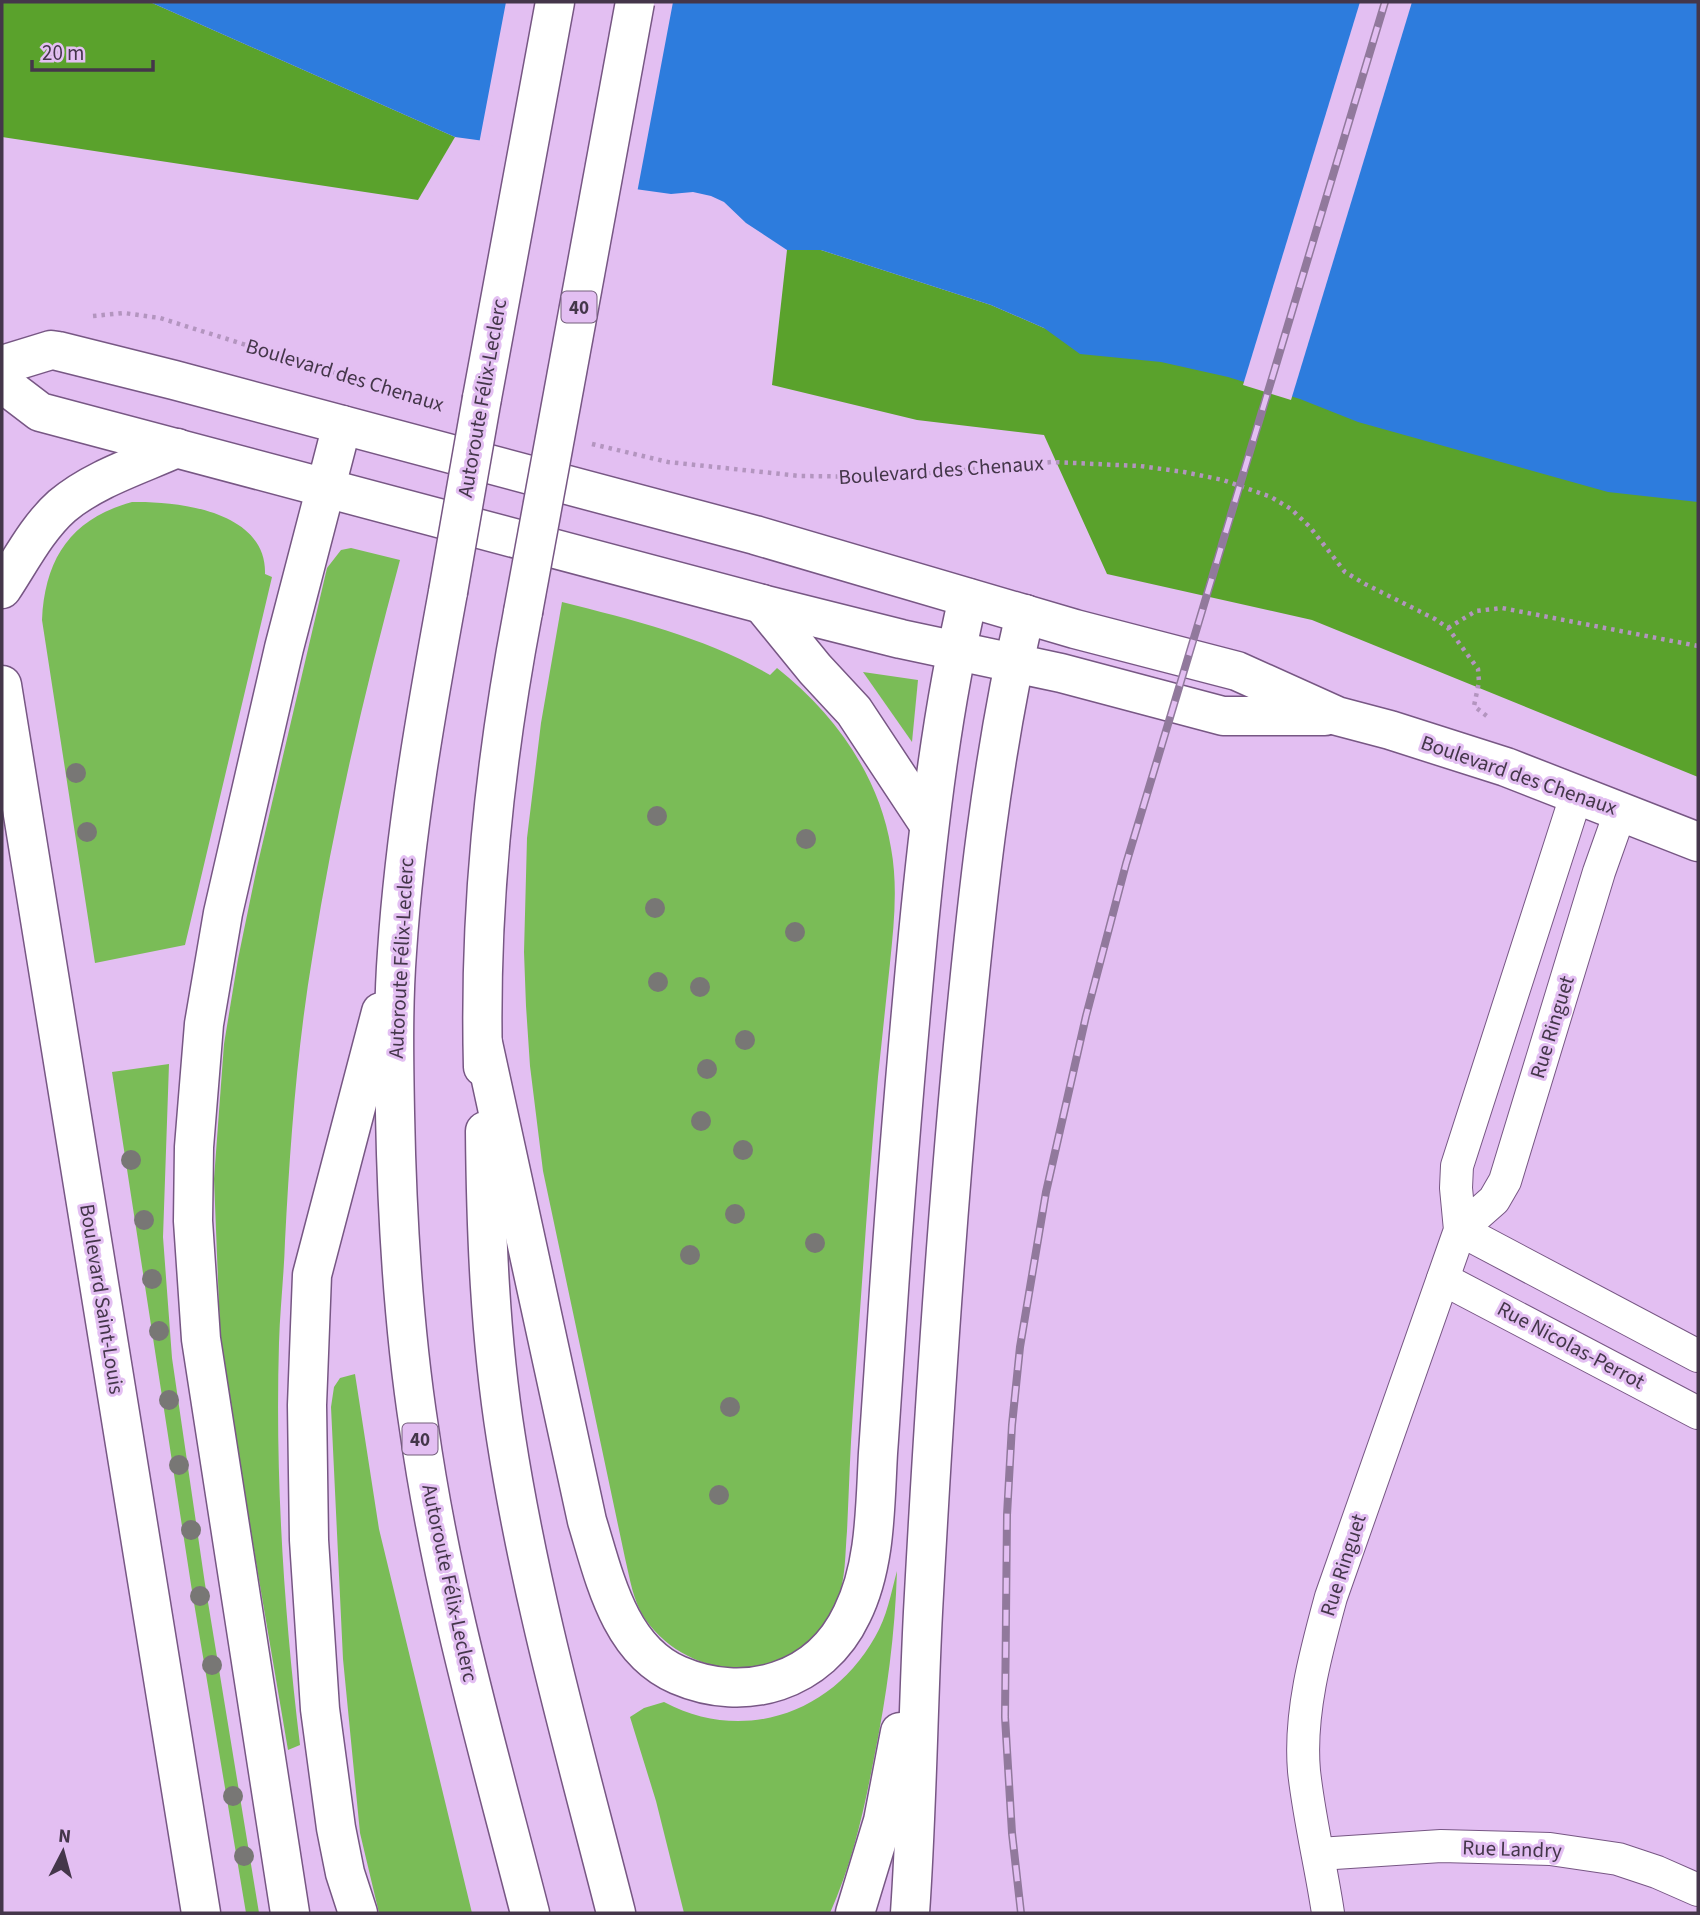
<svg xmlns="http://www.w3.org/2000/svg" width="1700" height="1915" font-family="'Source Sans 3',sans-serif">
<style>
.green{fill:#7abc57}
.forest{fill:#5aa22c}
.water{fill:#2d7cdd}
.pier{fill:#e3bff2}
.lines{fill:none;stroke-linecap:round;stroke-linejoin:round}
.street-casing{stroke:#775784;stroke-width:34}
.secondary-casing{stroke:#775784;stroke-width:41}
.highway-casing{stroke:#775784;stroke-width:41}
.path{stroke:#b395bf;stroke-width:4.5;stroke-dasharray:3.5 5;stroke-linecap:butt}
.street{stroke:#fff;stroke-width:32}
.secondary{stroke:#fff;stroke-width:38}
.highway{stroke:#fff;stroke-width:38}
.rail-casing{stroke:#91799c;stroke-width:8}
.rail{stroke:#e3bff2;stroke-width:5;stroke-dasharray:16;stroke-linecap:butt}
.highway-bridge-casing{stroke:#775784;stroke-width:41;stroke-linecap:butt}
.highway-bridge{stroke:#fff;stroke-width:38}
.tree{fill:#787775}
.labels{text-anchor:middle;stroke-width:6;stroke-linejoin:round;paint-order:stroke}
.shield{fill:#e3bff2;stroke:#745f7c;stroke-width:2}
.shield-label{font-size:19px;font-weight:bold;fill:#44364a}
.street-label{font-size:21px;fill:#44364a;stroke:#e3bff2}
</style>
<rect width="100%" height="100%" fill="#e3bff2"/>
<g class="green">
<path d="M132 502C178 501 267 511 265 574L272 577 185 945 95 963 42 620C45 558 71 519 132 502Z"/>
<path d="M351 548 400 560C365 689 334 821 313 953 297 1048 290 1145 285 1241 284 1275 280 1309 279 1343 275 1477 284 1612 300 1745L288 1750 231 1415 220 1331 214 1179 224 1044 238 959 257 867 327 568 341 550Z"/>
<path d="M562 602C633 620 707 638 770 675L777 668C834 713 879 775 891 848 898 886 894 924 890 963 886 1001 882 1039 878 1077 868 1188 861 1299 853 1410 850 1450 849 1491 847 1531 845 1553 846 1580 837 1601 803 1684 696 1690 645 1619 633 1601 630 1579 625 1558L543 1171 530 1066 526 1006 524 952 527 838 541 723Z"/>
<path d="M863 672 918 680 912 742Z"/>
<path d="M169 1064 163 1237 172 1358 205 1584 259 1913H246L192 1591 112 1072Z"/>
<path d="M355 1374 379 1529 472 1913H379L360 1833 343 1659 331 1407 334 1387 340 1378Z"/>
<path d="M897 1571C895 1634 887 1695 874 1758 864 1811 852 1864 830 1913H684L656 1801 630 1717 644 1708 664 1702C743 1744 832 1714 875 1637 887 1617 891 1593 897 1571Z"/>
</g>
<g class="forest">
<path d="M2 2H150L455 137 418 200 2 137Z"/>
<path d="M787 250H821L991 305 1044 328 1698 487V777L1312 620 1107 574 1044 435 917 420 772 385Z"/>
</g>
<path class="water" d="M150 2H1698V502L1608 492 1358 422 1300 399 1228 377 1161 362 1080 354 1044 328 991 305 821 250H787L746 223 724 202 711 196 693 192 671 194 635 189 564 159 521 146 455 137Z"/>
<g class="pier">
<path d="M506 2H673L637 193 602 182 562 162 520 150 479 144Z"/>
<path d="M1360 2H1412L1291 400 1243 385Z"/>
</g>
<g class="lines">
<g class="street-casing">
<g id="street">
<path d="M1460 1230 1494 1200 1505 1181 1599 872 1621 810"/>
<path d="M1460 1230 1698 1356"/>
<path d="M1443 1279 1698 1413"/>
<path d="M1319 1854 1441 1846 1550 1849 1618 1859 1657 1872 1698 1890"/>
<path d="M1328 1913C1321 1866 1309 1818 1304 1771 1299 1713 1316 1652 1331 1597L1460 1230 1456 1188 1457 1166 1577 793"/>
</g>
</g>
<g class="secondary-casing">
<g id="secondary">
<path d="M2 365 51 350 58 351 174 380 755 535 1075 629 1237 671 1337 716 1390 730 1506 767 1698 842"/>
<path d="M2 383 40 412 762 604 901 639 1061 673 1223 716H1325"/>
<path d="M2 589C20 562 37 528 62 506 94 479 139 465 177 448"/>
<path d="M2 685 201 1913"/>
</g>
</g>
<g class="highway-casing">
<g id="highway">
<path d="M482 398 555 2"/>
<path d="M448 592C426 712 405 831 397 952 393 1005 394 1060 395 1113 397 1218 403 1324 419 1428 442 1592 489 1753 530 1913"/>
<path d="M762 604 815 669 854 711 928 823"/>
<path d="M483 1043 587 1521C604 1576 619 1650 678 1675 745 1704 820 1682 852 1614 876 1566 875 1506 878 1453 882 1399 885 1345 889 1290 897 1172 907 1053 918 935 929 821 942 709 968 598"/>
<path d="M483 1067C479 912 494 765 523 612"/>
<path d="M485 1131C486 1233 490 1337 506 1438 531 1599 576 1756 616 1913"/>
<path d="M290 1913 201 1339 193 1221 194 1147 204 1024 223 913 284 648 342 425"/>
<path d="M358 1913 345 1873 336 1828 320 1709 309 1540 307 1405 312 1275 381 1012"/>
<path d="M855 1913 883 1821 900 1732"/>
<path d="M910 1913C917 1813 918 1712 923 1612 933 1426 945 1240 962 1056 976 908 991 759 1025 614"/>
</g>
</g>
<g class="path">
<path d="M93 316 124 313 160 318 441 406"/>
<path d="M592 444 668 462 800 476 886 477 1052 462 1140 466 1184 472 1223 480 1271 497 1291 509 1310 527 1345 572 1365 584 1435 619 1448 628 1478 669 1479 682 1474 706 1488 717"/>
<path d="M1448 628 1476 611 1502 608 1698 646"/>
</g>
<use href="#street" class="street"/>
<use href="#secondary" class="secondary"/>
<use href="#highway" class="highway"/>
<g class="rail-casing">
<path id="rail" d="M1021 1913 1012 1833 1005 1717 1007 1515 1012 1425 1020 1347 1046 1192 1086 1016 1126 864 1385 2"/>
</g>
<use href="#rail" class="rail"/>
<g class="highway-bridge-casing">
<g id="highway-bridge">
<path d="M448 592 482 398"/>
<path d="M523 612 635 2"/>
</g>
</g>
<use href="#highway-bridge" class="highway-bridge"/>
</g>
<g class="tree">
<circle cx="76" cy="773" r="10"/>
<circle cx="657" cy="816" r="10"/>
<circle cx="87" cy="832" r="10"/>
<circle cx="806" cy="839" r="10"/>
<circle cx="655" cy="908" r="10"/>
<circle cx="795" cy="932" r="10"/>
<circle cx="658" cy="982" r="10"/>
<circle cx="700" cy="987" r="10"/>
<circle cx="745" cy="1040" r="10"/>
<circle cx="707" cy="1069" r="10"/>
<circle cx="701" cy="1121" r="10"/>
<circle cx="743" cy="1150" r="10"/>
<circle cx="131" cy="1160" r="10"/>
<circle cx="735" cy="1214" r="10"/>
<circle cx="144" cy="1220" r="10"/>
<circle cx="815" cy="1243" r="10"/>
<circle cx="690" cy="1255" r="10"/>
<circle cx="152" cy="1279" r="10"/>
<circle cx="159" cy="1331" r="10"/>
<circle cx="169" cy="1400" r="10"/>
<circle cx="730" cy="1407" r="10"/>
<circle cx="179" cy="1465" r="10"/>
<circle cx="719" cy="1495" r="10"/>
<circle cx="191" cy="1530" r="10"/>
<circle cx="200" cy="1596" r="10"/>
<circle cx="212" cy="1665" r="10"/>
<circle cx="233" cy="1796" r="10"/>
<circle cx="244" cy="1856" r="10"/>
</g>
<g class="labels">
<g class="shield">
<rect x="561.5" y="291.5" width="35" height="31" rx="5"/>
<rect x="402.5" y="1423.5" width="35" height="31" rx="5"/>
</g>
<g class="shield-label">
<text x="579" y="314">40</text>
<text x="420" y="1446">40</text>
</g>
<g class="street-label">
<text transform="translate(345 375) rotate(17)" y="7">Boulevard des Chenaux</text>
<text transform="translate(482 398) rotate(-80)" y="7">Autoroute Félix-Leclerc</text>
<text transform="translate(941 470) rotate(-4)" y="7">Boulevard des Chenaux</text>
<text transform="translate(1519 775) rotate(19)" y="7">Boulevard des Chenaux</text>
<text transform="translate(401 958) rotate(-87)" y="7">Autoroute Félix-Leclerc</text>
<text transform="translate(1552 1027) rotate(-73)" y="7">Rue Ringuet</text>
<text transform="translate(102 1299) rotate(81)" y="7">Boulevard Saint-Louis</text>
<text transform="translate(1571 1345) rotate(28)" y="7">Rue Nicolas-Perrot</text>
<text transform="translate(1343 1565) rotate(-72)" y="7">Rue Ringuet</text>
<text transform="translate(450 1583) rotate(78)" y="7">Autoroute Félix-Leclerc</text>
<text transform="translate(1512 1849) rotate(2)" y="7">Rue Landry</text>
</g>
</g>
<rect width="1700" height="1915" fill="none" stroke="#44364a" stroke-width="7"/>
<g transform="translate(63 1852) rotate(6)" stroke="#e3bff2" stroke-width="5" paint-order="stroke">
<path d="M0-5L12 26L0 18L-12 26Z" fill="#44364a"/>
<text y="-10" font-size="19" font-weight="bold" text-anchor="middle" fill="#44364a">N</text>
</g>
<path d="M32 60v10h121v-10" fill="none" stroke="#44364a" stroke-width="3.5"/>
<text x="42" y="60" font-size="21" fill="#44364a" stroke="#e3bff2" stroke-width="5" paint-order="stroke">20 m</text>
</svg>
